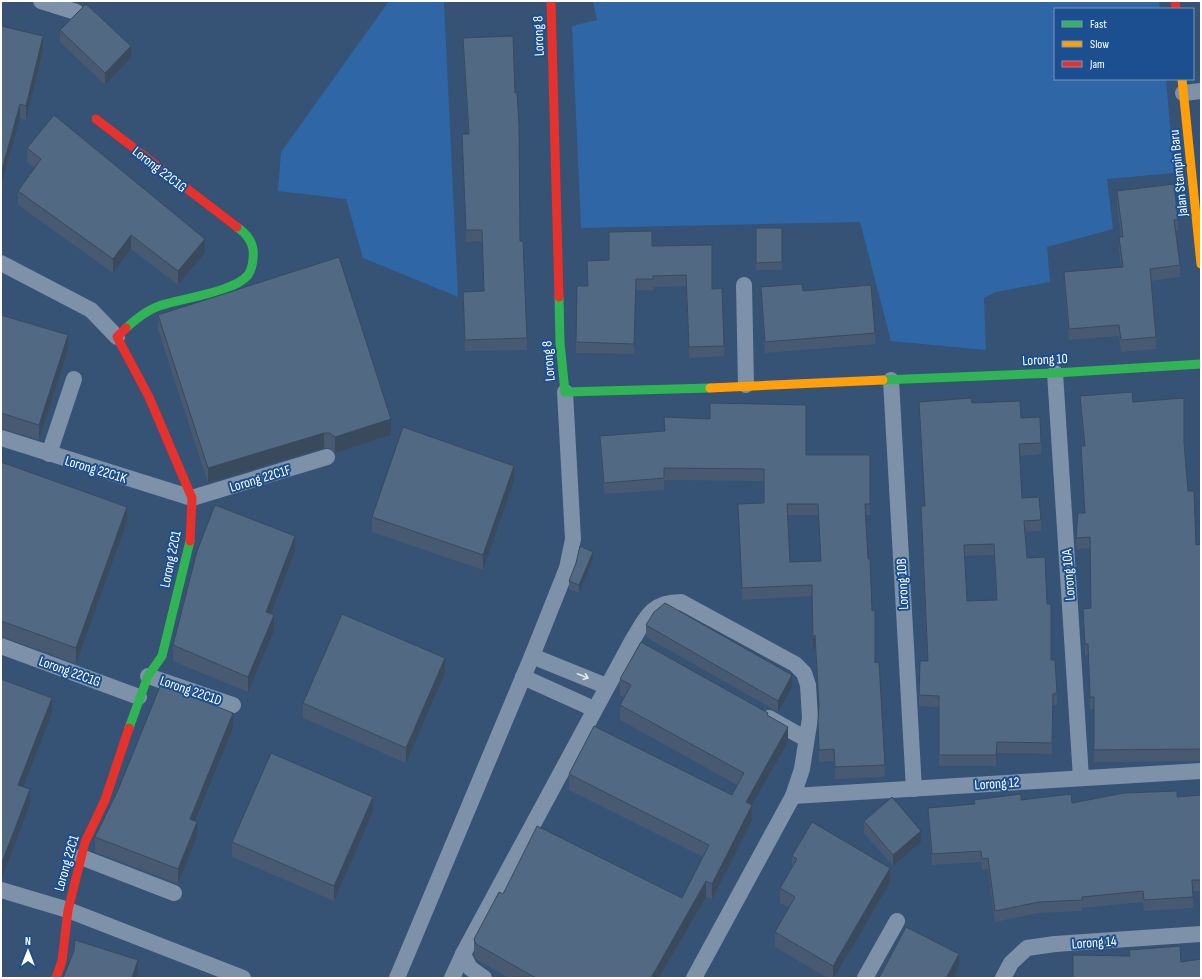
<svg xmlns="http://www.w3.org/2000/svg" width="1202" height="979" font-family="'Sofia Sans Condensed',sans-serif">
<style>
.green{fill:#2f66a5}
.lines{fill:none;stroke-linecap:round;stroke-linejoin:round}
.street{stroke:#7d92a8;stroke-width:16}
.fast{stroke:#30b455;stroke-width:9}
.slow{stroke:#ff9f0a;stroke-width:9}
.jam{stroke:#e5322d;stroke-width:9}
.wall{fill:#475a72;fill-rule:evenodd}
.shaded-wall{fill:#394a5c}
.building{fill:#526984;stroke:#394a5c;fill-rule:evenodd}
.oneway{stroke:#e5e9ee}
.labels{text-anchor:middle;stroke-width:4;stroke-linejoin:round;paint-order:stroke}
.street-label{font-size:14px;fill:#fff;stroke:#1b4f8f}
</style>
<rect width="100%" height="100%" fill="#365274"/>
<g class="green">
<path d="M389 1H444L458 297 363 258 346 199 278 191 281 152Z"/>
<path d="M593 1H1159L1160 9H1055V79H1166L1174 173 1107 179 1113 229 1047 247 1050 282 996 292 984 298 986 350 891 341 860 222 581 228 572 26 597 20Z"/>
</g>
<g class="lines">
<g class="street">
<path d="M41 1 76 12"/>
<path d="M1183 93 1201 91"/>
<path d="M1 263 91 310 117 337"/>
<path d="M744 285 746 385"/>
<path d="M1055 373 1081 778"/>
<path d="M891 380 914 789"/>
<path d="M1 438 192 498 327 457"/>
<path d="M49 454 74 379"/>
<path d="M1 646 139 697"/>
<path d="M532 656 606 686"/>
<path d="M148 676 233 705"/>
<path d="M523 677 594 709"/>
<path d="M769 718 806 739"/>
<path d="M793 796 1201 771"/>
<path d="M81 857 174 893"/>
<path d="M1 890 68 910 243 978"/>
<path d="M463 954 470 968 484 978"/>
<path d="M397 978 532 656 567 568 573 539 565 392"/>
<path d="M452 978 463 954 632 641C646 618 651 602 681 602L795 664 804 673 808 685 810 718 802 769 793 796 694 978"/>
<path d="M865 978 897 921"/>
<path d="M1003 978 1011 963 1027 948 1055 944 1201 934"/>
</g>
<g class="fast">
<path d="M559 297 560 343 565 392 710 388"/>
<path d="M126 328C136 319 147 310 159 306 181 298 233 293 248 275 251 271 253 263 253 258 255 244 247 234 237 227"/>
<path d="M883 380 1055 373 1201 364"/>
<path d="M129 728 148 676 162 656 190 541"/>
</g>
<g class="slow">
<path d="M1182 79 1201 264"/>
<path d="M710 388 883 380"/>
</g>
<g class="jam">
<path d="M551 1 559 297"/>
<path d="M1175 1 1176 9"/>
<path d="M96 119 237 227"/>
<path d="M126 328 117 337 149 397 192 498 190 541"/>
<path d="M56 978 62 961 68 910 85 842 105 800 129 728"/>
</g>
</g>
<g class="wall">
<path d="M1 26 43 50 26 120 20 118 1 187Z"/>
<path d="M60 30 131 58 105 85 60 42Z"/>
<path d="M463 38 520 241 527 338V350L465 351 463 292 484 291 482 241 466 242 462 134H468L463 49Z"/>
<path d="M27 148 205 253 178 285 131 249 113 273 18 205V191L35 168 27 162Z"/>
<path d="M1117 191 1178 219V231H1176L1180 265V277L1151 281 1156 337V349L1121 352 1119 336 1069 340 1064 283V272L1121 267 1119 249V237H1121L1117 203Z"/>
<rect x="756" y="228" width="26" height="42"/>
<path d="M652 246 712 289 724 346V356L689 358 686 286 653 287V290H636L634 354 576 353V342L587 286 609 260Z"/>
<path d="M761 287 803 291 875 333V344L765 353 761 299Z"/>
<path d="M1 315 68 350 39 440 4 429H1Z"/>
<path d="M158 315 391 435 335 453 330 448H324L208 483 158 330Z"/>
<path d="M1080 396 1133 402 1184 442 1188 491 1196 545 1201 544V761L1094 762V709H1090L1088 655H1085L1083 620V609L1091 608 1090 548 1076 549V538L1085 513 1081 457V446H1084L1080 407Z"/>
<path d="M919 402 972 403 1021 418 1041 443V454L1020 456 1022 498 1041 520V531L1025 532 1027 558 1047 604 1051 660 1057 693V705H1053L1052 754 997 753 996 766H939V707L919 706V695L927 661 921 517V506H925L919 413ZM994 555 996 600 967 601 965 556Z"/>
<path d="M664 417 806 455H870V515H865L868 559 872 611 875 663 885 765V777L835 779 834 761 819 762 818 720 819 709 815 647 813 651 812 596 742 600 738 504 764 503V481L664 480V490L604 494 600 447V436L665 431ZM788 515H818L821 561 790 562Z"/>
<path d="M1 462 127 522 76 664 4 637H1Z"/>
<path d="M514 481 483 570 372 532V517Z"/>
<path d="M295 551 271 614 274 631 248 692 173 661V645Z"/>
<path d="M593 560 579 593 569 589V581Z"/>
<path d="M646 625 792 687 778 712 646 637Z"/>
<path d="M445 673 406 763 303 718V703Z"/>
<path d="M620 679 768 716 788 742 752 805V820L712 899 706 897 659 978H509L476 959 474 954V939L503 894 682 898 703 857 569 790V774L732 795 737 785 620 720V705L624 697 620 695Z"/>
<path d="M233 728 196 821 197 837 178 884 95 852V837Z"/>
<path d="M1201 795V891H1193V908L1144 911 1143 902 1082 908V911L1039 913 995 922 988 869 982 870 981 862 932 865 928 819V808L974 805V800H1021L1072 803Z"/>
<path d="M373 812 334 901 232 857V842Z"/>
<path d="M864 821 921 842 893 866 864 833Z"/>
<path d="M792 856 890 883 834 978H828L775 947V932L789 908 780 903V888L792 868Z"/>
</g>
<g class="shaded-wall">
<path d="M43 36V50L26 120V106Z"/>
<path d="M131 46V58L105 85V73Z"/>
<path d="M20 104V118L1 187V173Z"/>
<path d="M131 235V249L113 273V259Z"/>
<path d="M205 239V253L178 285V271Z"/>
<path d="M636 279V290L634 354V344Z"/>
<path d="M68 335V350L39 440V425Z"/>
<path d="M391 419V435L335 453V437Z"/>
<path d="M324 433V448L208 483V468Z"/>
<path d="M514 466V481L483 570V555Z"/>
<path d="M127 507V522L76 664V648Z"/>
<path d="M295 536V551L266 627V612Z"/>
<path d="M593 552V560L579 593V585Z"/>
<path d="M274 615V631L248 692V677Z"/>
<path d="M815 635V647L813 651V640Z"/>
<path d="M445 658V673L406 763V748Z"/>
<path d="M792 675V687L778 712V701Z"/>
<path d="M52 698V713L18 800V785Z"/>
<path d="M233 713V728L190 834V819Z"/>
<path d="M788 727V742L752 805V820L712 899V884L746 802Z"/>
<path d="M997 742V753L996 766V755Z"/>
<path d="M30 789V804L1 880V865Z"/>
<path d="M373 797V812L334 901V886Z"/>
<path d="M197 822V837L178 884V869Z"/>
<path d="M921 831V842L893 866V855Z"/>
<path d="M890 868V883L834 978H833V966Z"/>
<path d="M706 881V897L659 978H651Z"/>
<path d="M2 931V942L1 946V934Z"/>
<path d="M959 954V966L953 978H946Z"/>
<path d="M138 960V974L137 978H132Z"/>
</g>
<g class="building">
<path d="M86 4 131 46 105 73 60 30Z"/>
<path d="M1 26 43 36 26 106 20 104 1 173Z"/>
<path d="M513 36 515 93H517L519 125 520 241H523L527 338 465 340 463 292 484 291 482 230H466L462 134H469L463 38Z"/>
<path d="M54 115 205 239 178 271 131 235 113 259 18 191 41 159 27 148Z"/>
<path d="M1174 184 1178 219 1174 220 1180 265 1150 269 1156 337 1121 340 1119 325 1069 329 1064 272 1123 267 1119 237H1123L1117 191Z"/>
<path d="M756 228H782V262L756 263Z"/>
<path d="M652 231V246L712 245V289L722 288 724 346 689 347 686 275 653 276V279H636L634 344 576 342 577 286H588L587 261 609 260V232Z"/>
<path d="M339 257 391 419 335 437 330 433H324L208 468 158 315Z"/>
<path d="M802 284 803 291 871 285 875 333 765 342 761 287Z"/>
<path d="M1 315 68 335 39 425 4 414H1Z"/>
<path d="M1132 392 1133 402 1184 398V442L1188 491H1194L1196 545 1201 544V749L1094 750V697H1090L1088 644H1085L1083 609 1091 608 1090 537 1076 538 1078 513H1085L1081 446H1085L1080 396Z"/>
<path d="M971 398 972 403 1020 401 1021 418 1040 417 1041 443 1019 444 1022 498 1039 497 1041 520 1024 521 1027 558 1045 557 1047 604H1051V660H1055L1057 693 1053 694 1052 743 997 742 996 755H939V696L919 695 920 661H928L921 506H925L919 402ZM994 544 997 600 967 601 964 545Z"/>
<path d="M710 403 806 405V455H870V504H865L868 559H870L872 611 875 610V663L879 662 885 765 835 767 834 749 819 750 818 720 819 706 815 635 813 640 812 585 742 588 738 504 764 503V469L664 468V478L604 483 600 436 665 431 664 417 710 419ZM787 504H818L821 561 790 562Z"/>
<path d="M403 427 514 466 483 555 372 517Z"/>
<path d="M1 462 127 507 76 648 4 622H1Z"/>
<path d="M215 505 295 536 266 612 274 615 248 677 173 645 197 551Z"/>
<path d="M580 546 593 552 579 585 569 581 576 563Z"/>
<path d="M665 603 792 675 778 701 646 625 654 612Z"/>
<path d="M342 614 445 658 406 748 303 703Z"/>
<path d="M641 642 768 713 767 715 788 727 746 802 752 805 712 884 706 881 651 978H536L476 944 474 939 499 892 503 894 537 826 682 898 709 845 569 774 594 726 732 795 744 773 620 705 631 685 620 679Z"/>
<path d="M1 679 52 698 18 785 30 789 1 865Z"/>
<path d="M161 684 233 713 190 819 197 822 178 869 95 837 118 790Z"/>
<path d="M271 753 373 797 334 886 232 842Z"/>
<path d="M1177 791V797L1201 795V880H1192L1193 897 1144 900 1143 891 1082 897V900L1039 902 995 911 988 858 982 859 981 851 932 854 928 808 975 804 974 800 1021 794V800L1071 794 1072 803 1124 793Z"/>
<path d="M892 797 921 831 893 855 864 821Z"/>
<path d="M812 822 890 868 833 966 775 932 795 897 780 888 797 859 792 856Z"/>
<path d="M906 927 959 954 946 978H879Z"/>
<path d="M75 940 138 960 132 978H63L74 951Z"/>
<path d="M1180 946 1181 962 1201 959V978H1073V955L1130 956 1129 950Z"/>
</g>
<defs><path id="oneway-shaft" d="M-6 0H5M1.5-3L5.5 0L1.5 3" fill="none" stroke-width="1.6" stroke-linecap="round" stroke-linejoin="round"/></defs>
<use class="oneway" href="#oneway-shaft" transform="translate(583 676) rotate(22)"/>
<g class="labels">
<g class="street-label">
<text transform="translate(538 36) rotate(-92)" y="5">Lorong 8</text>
<text transform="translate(160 169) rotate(38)" y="5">Lorong 22C1G</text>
<text transform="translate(1178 173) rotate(-96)" y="5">Jalan Stampin Baru</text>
<text transform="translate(1045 359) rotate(-3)" y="5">Lorong 10</text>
<text transform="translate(548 361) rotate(-95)" y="5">Lorong 8</text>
<text transform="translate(96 469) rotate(17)" y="5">Lorong 22C1K</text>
<text transform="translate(260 478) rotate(-17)" y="5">Lorong 22C1F</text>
<text transform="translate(170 559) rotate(-78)" y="5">Lorong 22C1</text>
<text transform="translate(1068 575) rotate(-94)" y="5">Lorong 10A</text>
<text transform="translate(902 584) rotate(-93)" y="5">Lorong 10B</text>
<text transform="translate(70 671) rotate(20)" y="5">Lorong 22C1G</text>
<text transform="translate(191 690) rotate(19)" y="5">Lorong 22C1D</text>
<text transform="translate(997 783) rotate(-4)" y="5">Lorong 12</text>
<text transform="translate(66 863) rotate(-74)" y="5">Lorong 22C1</text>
<text transform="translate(1094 942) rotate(-4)" y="5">Lorong 14</text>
</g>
</g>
<rect width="1202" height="979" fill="none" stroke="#ffffff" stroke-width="4"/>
<rect x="1054" y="8" width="140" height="72" fill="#1b4f8f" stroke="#7695bc"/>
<rect x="1062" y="21" width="20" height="6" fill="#30b455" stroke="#7695bc"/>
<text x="1090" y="28" font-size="12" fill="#ffffff">Fast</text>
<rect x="1062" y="41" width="20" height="6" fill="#ff9f0a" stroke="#7695bc"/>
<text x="1090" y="48" font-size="12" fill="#ffffff">Slow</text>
<rect x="1062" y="61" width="20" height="6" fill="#e5322d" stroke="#7695bc"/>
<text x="1090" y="68" font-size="12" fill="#ffffff">Jam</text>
<g transform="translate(28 951)" stroke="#1b4f8f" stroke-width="3" paint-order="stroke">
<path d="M0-3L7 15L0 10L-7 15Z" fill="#ffffff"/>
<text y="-6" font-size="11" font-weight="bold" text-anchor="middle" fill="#ffffff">N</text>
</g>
</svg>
